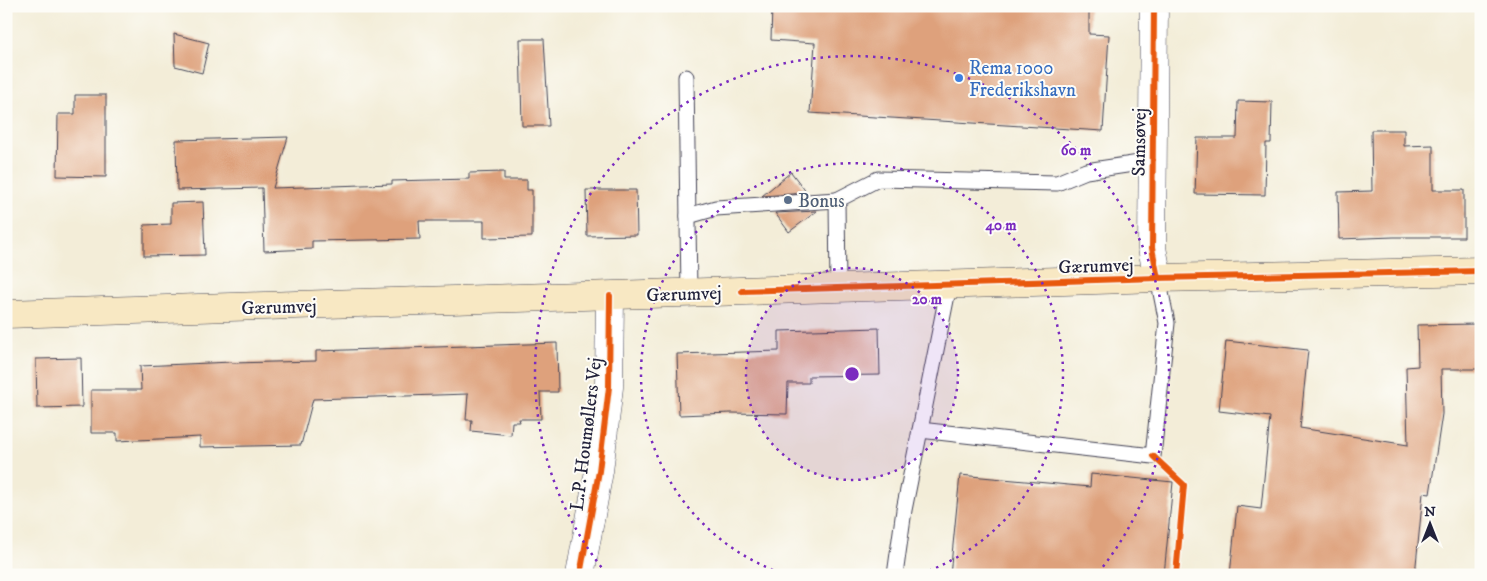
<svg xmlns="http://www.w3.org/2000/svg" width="1487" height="581" font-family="'IM FELL DW Pica',serif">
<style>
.building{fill:#dea17b}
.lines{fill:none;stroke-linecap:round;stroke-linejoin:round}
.lane-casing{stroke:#414053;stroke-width:17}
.street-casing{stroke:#414053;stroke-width:29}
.secondary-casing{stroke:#414053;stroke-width:29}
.lane{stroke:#fff;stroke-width:15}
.street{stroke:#fff;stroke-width:28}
.secondary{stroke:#f8e8c3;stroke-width:28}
.cycleway-casing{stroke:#fdfcf7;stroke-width:9}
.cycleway{stroke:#e8590c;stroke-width:6}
.ring{fill:none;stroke:#7b2cbf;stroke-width:2.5;stroke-dasharray:2.5 5}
.shop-dot{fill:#3f7fe0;stroke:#fdfcf7;stroke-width:2}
.service-dot{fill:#5c6f8a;stroke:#fdfcf7;stroke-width:2}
.labels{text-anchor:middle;stroke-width:4;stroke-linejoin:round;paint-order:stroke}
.shop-label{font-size:19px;fill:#366cbe;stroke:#fdfcf7;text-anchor:start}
.street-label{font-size:19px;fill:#22223b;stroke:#fdfcf7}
.service-label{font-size:19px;fill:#4e5e75;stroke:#fdfcf7;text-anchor:start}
.centre{fill:#7b2cbf;stroke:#fdfcf7;stroke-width:2.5}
.ring-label{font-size:15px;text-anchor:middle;font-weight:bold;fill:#7b2cbf;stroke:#fdfcf7;stroke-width:4;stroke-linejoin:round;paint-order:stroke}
</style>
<rect width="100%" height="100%" fill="#fdfcf7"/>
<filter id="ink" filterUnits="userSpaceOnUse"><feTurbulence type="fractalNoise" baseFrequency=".02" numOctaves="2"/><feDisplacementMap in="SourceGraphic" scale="10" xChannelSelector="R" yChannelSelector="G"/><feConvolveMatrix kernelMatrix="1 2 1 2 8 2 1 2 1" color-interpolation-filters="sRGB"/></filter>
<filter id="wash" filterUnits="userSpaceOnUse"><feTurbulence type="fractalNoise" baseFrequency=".0096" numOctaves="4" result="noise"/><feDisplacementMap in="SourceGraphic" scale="20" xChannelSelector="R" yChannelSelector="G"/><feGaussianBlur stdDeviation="1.12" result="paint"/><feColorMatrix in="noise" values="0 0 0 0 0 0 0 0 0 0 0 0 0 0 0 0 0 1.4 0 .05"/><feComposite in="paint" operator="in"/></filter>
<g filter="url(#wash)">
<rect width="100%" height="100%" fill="#f3edd8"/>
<g id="blocks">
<g class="building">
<path d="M772 6H1089V34L1109 35 1103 131 810 113 815 43 771 40Z"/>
<path d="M174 34 209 43 202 73 175 66Z"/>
<path d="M520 39H544L549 126H522Z"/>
<path d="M75 95H106V177L57 176 58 114H75Z"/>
<path d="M1238 101 1272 102 1271 143H1266L1265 195 1195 194 1197 138H1237Z"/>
<path d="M1371 130H1404V146L1433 145V190H1464V237H1394L1339 239 1338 192 1372 191Z"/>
<path d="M288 137 273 188 392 184V181L469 179V173L504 172V180H527V190H532V237L484 238V221H419L420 239 312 241V249L264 251 262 188 177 190 176 140Z"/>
<path d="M791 172 807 193 762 196Z"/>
<path d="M586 190H636L637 235 587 236Z"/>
<path d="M203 202 205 255 144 256V225L171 224V203Z"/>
<path d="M817 211 789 232 775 213Z"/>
<path d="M1478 324 1479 369H1441L1442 414 1430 494 1423 493 1415 575H1230L1237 506 1261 509 1270 417 1219 411 1226 341 1308 350 1300 428 1408 445 1406 367 1418 366 1417 325Z"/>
<path d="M879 328 880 375 809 376V383H788L787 414 731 413 679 415 677 354 779 351V331Z"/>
<path d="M557 343 558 392H540L541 419H519L520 422H512L511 435 471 431 472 420H466L468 394 313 399 301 445 200 447V437L117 441V433H91V390H141L140 366 232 362V363L316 361V351Z"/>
<path d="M81 358 82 407 37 408 36 359Z"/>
<path d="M1091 474 1173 482 1164 575H950L960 475 1090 487Z"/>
</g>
</g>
</g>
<g filter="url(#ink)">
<use href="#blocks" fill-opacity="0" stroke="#414053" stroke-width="1"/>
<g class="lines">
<g class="lane-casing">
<g id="lane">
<path d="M686 77 689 293"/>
<path d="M688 216 716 208 837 200"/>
<path d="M838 288 837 200 878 179 1057 183 1086 171 1153 161"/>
<path d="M920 430 1153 456 1167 323 1158 278"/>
<path d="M895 575 904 510 949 285"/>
</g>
</g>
<g class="street-casing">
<g id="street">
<path d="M1154 6 1152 248 1158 278"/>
<path d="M580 575 599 471 609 387 610 296"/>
</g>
</g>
<g class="secondary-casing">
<path id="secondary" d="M6 314 1158 278 1481 271"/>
</g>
<use href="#lane" class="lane"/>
<use href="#street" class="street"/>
<use href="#secondary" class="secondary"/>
<g class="cycleway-casing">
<g id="cycleway">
<path d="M1154 6 1152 248 1158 278"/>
<path d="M742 291 1158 278 1481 271"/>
<path d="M1153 456 1184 485 1176 575"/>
<path d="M580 575 599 471 609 387 610 296"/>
</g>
</g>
<use href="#cycleway" class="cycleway"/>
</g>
</g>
<circle cx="852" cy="374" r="106" fill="#7b2cbf" fill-opacity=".12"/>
<g class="ring">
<circle cx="852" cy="374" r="106"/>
<path d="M787 575A211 211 0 1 1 917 575"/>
<path d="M606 573A317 317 0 1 1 1098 573"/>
</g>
<circle class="shop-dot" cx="959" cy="78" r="5"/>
<circle class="service-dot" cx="788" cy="200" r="5"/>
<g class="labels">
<g class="shop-label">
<text x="969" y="74">Rema 1000<tspan x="969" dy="22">Frederikshavn</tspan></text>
</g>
<g class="street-label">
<text transform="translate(1138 142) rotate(-89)" y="7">Samsøvej</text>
<text transform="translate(1096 265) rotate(-2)" y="7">Gærumvej</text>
<text transform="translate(684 293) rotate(-2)" y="7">Gærumvej</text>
<text transform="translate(279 306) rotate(-2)" y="7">Gærumvej</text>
<text transform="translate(585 434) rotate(-83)" y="7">L.P. Houmøllers Vej</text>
</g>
<g class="service-label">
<text x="798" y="207">Bonus</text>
</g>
</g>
<circle cx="852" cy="374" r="8" class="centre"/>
<g class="ring-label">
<text x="1076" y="155">60 m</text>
<text x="1001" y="230">40 m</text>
<text x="927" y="304">20 m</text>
</g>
<rect width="1487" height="581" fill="none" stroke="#fdfcf7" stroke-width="25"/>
<g transform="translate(1430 524)" stroke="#fdfcf7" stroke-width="4" paint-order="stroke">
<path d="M0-4L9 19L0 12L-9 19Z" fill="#22223b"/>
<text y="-8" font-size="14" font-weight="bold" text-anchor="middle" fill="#22223b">N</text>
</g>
</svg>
